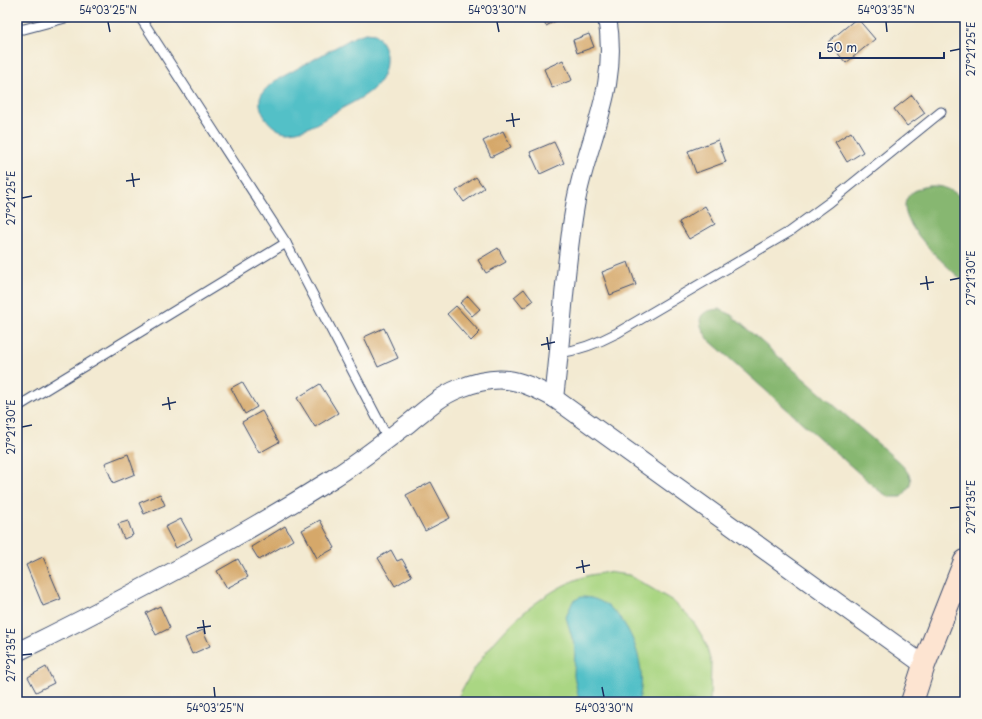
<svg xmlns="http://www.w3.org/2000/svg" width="982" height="719" font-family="'Playpen Sans',sans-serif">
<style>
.green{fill:#aad683;stroke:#628270}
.forest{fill:#87b771;stroke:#517368}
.water{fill:#52c0c7;stroke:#367892}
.building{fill:#d5a86b}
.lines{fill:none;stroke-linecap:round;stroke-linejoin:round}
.service-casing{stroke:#3b4b6f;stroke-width:11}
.minor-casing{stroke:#3b4b6f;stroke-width:20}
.secondary-casing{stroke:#3b4b6f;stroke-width:24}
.service{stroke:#fff;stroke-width:9}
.minor{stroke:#fff;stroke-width:18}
.secondary{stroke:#fde4d1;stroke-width:22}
.ticks{fill:none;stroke:#1b2f5e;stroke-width:1.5}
.neatline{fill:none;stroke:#1b2f5e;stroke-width:1.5}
.ticks-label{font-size:10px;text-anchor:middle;fill:#1b2f5e}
</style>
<rect width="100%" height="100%" fill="#fbf7ec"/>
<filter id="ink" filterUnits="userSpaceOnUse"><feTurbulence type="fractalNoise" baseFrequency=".025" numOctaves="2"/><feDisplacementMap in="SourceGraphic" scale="8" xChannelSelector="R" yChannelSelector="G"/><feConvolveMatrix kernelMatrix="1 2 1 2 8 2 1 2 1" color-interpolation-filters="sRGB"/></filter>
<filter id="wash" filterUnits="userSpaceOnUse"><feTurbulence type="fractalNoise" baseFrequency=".012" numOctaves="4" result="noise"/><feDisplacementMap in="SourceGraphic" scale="16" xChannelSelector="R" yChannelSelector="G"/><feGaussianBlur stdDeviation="0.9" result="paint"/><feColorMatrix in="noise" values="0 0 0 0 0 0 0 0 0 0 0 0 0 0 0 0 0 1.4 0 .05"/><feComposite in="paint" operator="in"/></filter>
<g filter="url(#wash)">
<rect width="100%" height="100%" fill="#f3ead2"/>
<path class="green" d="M607 572 629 575 673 601 693 621 705 641 711 663 710 702H456C479 651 529 596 583 577 591 574 600 574 607 572Z"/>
<g class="forest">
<path d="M928 186C943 185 955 190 965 202V283C947 265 866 200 928 186Z"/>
<path d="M719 309 730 314 900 463C913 477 915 483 901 497H889L878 490 710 341C697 324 694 311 719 309Z"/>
</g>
<g class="water">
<path d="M366 33 375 34C382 41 387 50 386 61 385 89 360 98 339 110 323 120 308 131 289 132 274 133 258 114 260 99 261 92 268 87 273 82L356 36Z"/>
<path d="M581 597C625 596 651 666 638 702H581L579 700 574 675 575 648 566 617 573 601Z"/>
</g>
<g id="blocks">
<g class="building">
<path d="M541 17H563L546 26Z"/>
<path d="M857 18 875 39 846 63 828 42Z"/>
<path d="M589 34 594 47 577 53 573 40Z"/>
<path d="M563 60 572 80 552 88 544 69Z"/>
<path d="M912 95 925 113 907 126 894 109Z"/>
<path d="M503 131 511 147 491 157 483 141Z"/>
<path d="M851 132 863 152 847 162 835 142Z"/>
<path d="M718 140 726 162 696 173 688 151Z"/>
<path d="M554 142 564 163 540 174 530 152Z"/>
<path d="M476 177 484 188 464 202 456 191Z"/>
<path d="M705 206 715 224 689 239 679 222Z"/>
<path d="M498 248 506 262 486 273 478 260Z"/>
<path d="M628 262 636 285 610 295 602 272Z"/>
<path d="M524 289 533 301 523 308 514 297Z"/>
<path d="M468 296 480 309 472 316 460 303Z"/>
<path d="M456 306 480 332 471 341 447 314Z"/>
<path d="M384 328 398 358 378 367 364 337Z"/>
<path d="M242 382 257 407 245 414 231 388Z"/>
<path d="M320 384 338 413 315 427 297 398Z"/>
<path d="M262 411 279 442 259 453 242 422Z"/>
<path d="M128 454 135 474 113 483 105 463Z"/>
<path d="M431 482 450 518 425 531 406 495Z"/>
<path d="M160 494 165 505 144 514 139 503Z"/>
<path d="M181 519 192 539 176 548 165 527Z"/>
<path d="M320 520 335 548 317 558 302 530Z"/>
<path d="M128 521 133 535 124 539 118 524Z"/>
<path d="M285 526 293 540 259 560 251 547Z"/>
<path d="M391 550 397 561 402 559 412 576 395 586 378 558Z"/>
<path d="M43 557 61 599 43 606 26 565Z"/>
<path d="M238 559 248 577 227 588 217 571Z"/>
<path d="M160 606 170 628 156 635 146 613Z"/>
<path d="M203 630 210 646 192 654 185 638Z"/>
<path d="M46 667 54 683 36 692 28 677Z"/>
<path d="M17 686 23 702H17Z"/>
</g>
</g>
</g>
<g filter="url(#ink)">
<use href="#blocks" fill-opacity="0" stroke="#3b4b6f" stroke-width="1"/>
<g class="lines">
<g class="service-casing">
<g id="service">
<path d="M140 17 286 243 388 439"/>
<path d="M17 29H24L69 17"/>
<path d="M559 353C581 350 598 343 617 333L789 232 830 202 941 112"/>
<path d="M17 407 286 243"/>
</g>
</g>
<g class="minor-casing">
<g id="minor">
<path d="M554 398C562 334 564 269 575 206 587 138 620 90 607 17"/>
<path d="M17 652C125 599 230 543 332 479 359 462 384 442 409 423 424 411 440 396 458 389 498 373 518 378 554 398L924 665"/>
</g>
</g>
<g class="secondary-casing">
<path id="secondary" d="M912 702 924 665 965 561"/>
</g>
<use href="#service" class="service"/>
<use href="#minor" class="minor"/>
<use href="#secondary" class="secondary"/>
</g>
</g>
<path class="ticks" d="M108 22 110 32M497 22 499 32M886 22 887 32M950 51 960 49M512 113 514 127M506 121 520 119M132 173 134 187M126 181 140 179M22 198 32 196M926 276 928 290M950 280 960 278M920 284 934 282M547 337 549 350M541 345 555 342M168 397 170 410M162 405 176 402M22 427 32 425M950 508 960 507M582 560 584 573M576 568 590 565M203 620 205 634M197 628 211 626M22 655 32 654M214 687 215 697M602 687 604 697"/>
<rect width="982" height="719" fill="none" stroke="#fbf7ec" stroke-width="44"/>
<path d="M820 52v6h124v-6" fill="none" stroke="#1b2f5e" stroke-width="2"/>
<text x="826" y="52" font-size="12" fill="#1b2f5e" stroke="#fbf7ec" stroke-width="3" paint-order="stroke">50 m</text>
<rect x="22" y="22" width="938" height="675" class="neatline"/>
<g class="ticks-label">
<text x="108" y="14">54°03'25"N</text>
<text x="497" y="14">54°03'30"N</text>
<text x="886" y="14">54°03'35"N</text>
<text transform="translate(971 49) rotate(-90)" y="4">27°21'25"E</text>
<text transform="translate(11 198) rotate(-90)" y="4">27°21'25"E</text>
<text transform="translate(971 278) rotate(-90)" y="4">27°21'30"E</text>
<text transform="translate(11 427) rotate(-90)" y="4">27°21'30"E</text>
<text transform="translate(971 507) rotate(-90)" y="4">27°21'35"E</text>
<text transform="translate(11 655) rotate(-90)" y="4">27°21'35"E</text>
<text x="215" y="712">54°03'25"N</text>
<text x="604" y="712">54°03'30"N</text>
</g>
</svg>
